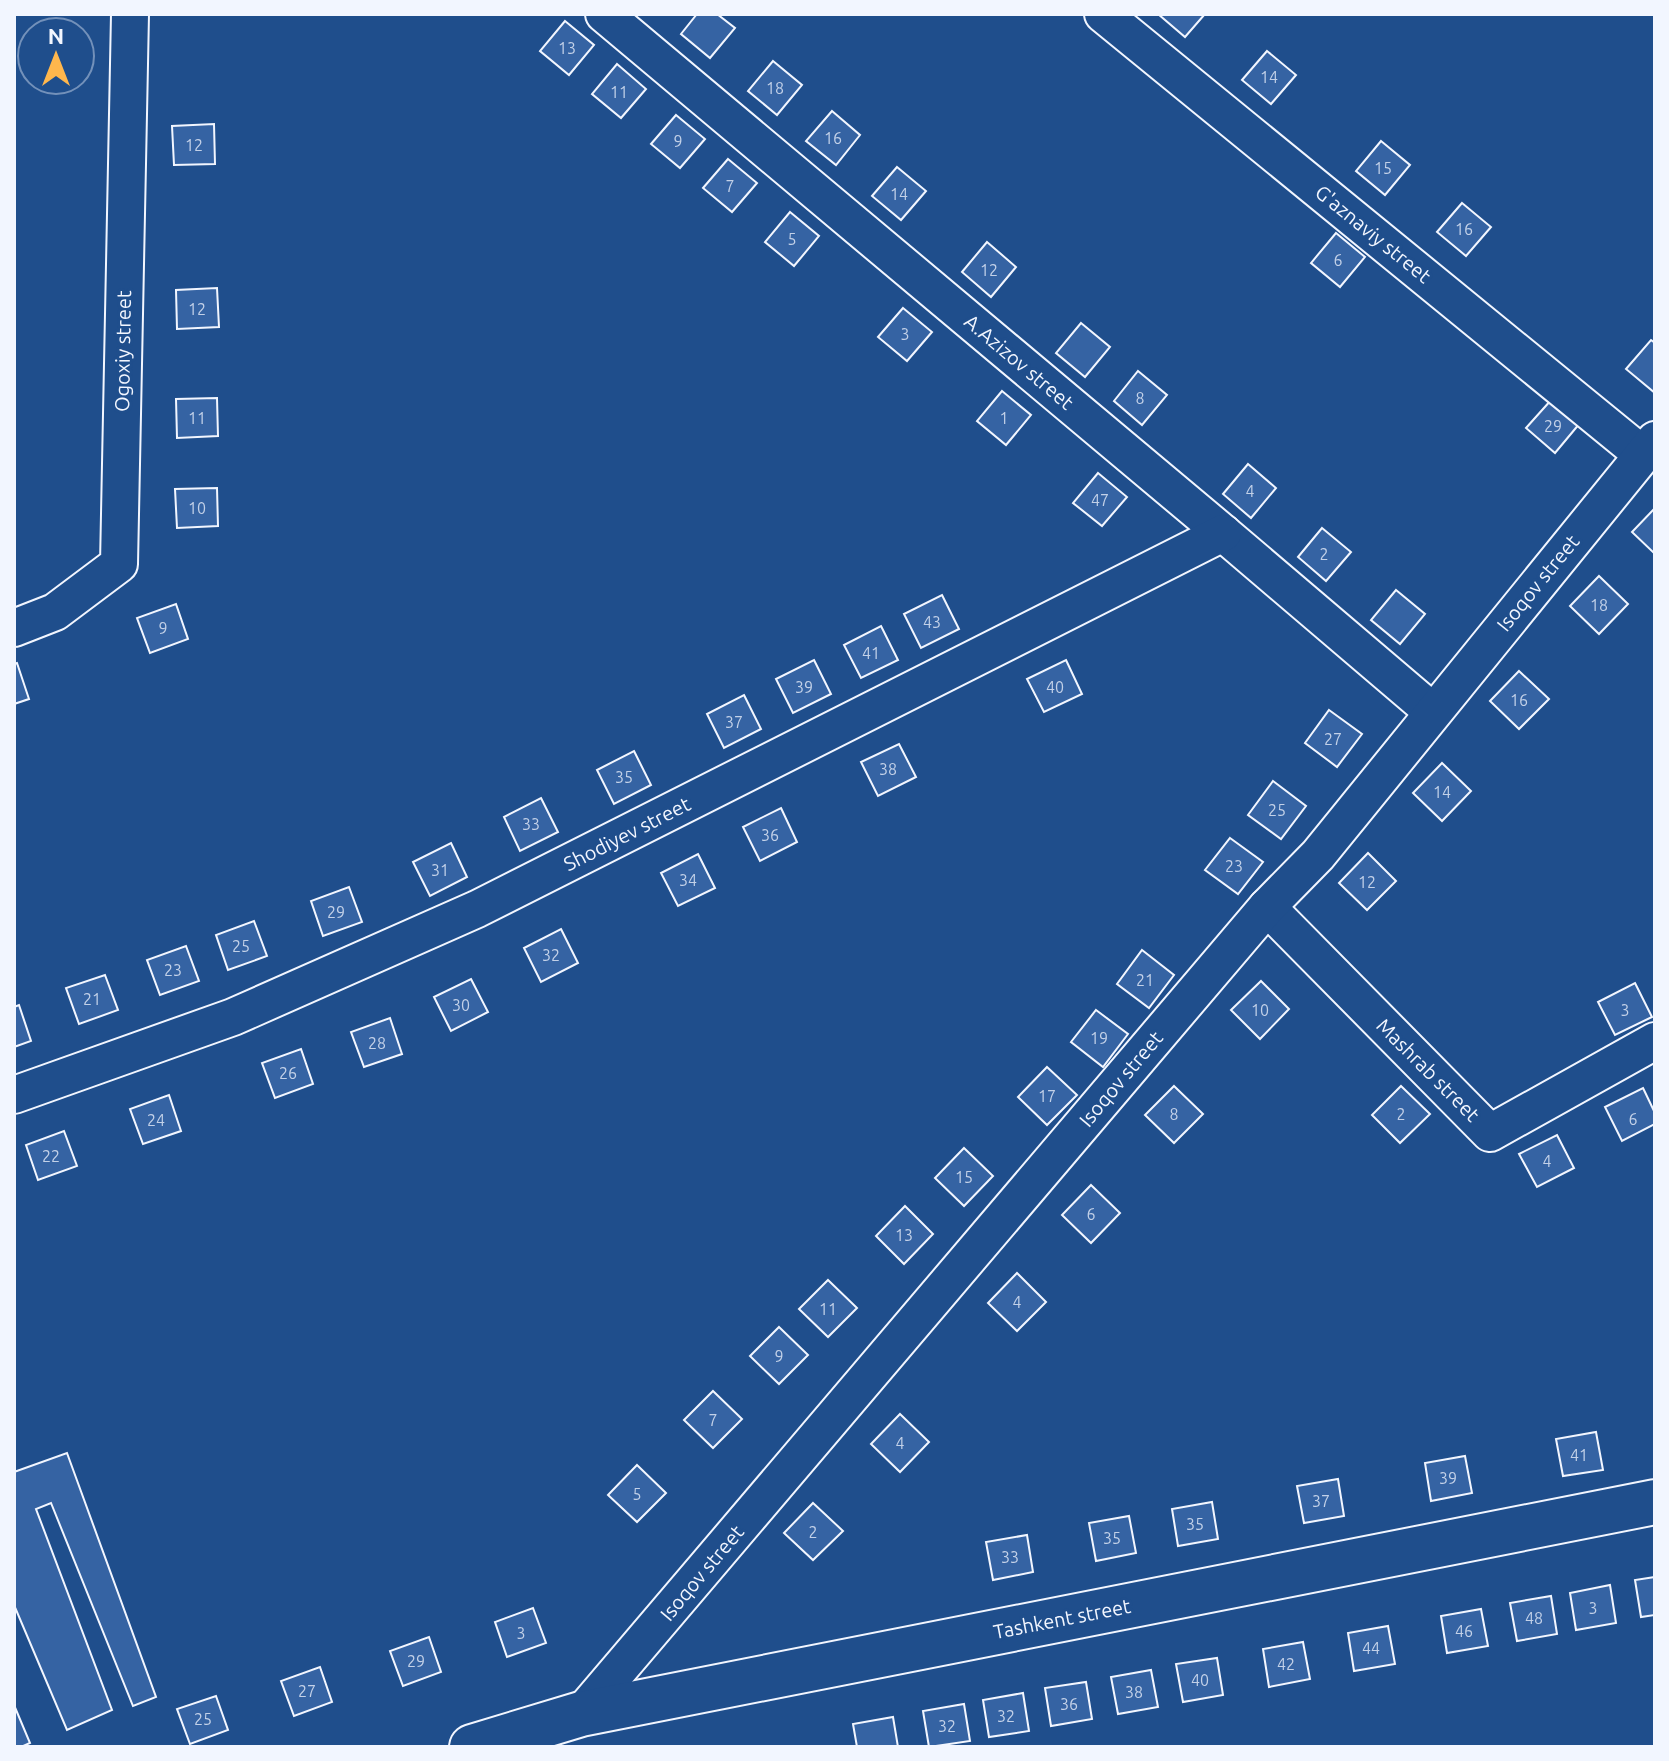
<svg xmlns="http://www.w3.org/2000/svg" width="1669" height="1761" font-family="Ubuntu,sans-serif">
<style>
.building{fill:#3563a3;stroke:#f2f6ff;stroke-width:2}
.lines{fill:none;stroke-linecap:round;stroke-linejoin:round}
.street-casing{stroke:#f2f6ff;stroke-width:40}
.primary-casing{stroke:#f2f6ff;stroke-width:48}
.street{stroke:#1f4e8c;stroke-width:36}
.primary{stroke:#1f4e8c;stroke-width:44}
.labels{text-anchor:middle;stroke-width:6;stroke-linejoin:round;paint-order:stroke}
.number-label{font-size:16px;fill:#c3d1e8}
.street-label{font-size:20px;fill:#f2f6ff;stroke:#1f4e8c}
</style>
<rect width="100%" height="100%" fill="#1f4e8c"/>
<g class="building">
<path d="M697 14H717L735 28 710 58 681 34Z"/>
<path d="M1158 14H1205L1185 37Z"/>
<path d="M565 21 594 45 569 75 540 51Z"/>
<path d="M1267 51 1296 75 1271 104 1242 80Z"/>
<path d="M773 61 802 85 777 115 748 91Z"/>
<path d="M617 64 646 89 621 118 592 94Z"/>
<path d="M832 111 860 135 836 165 806 141Z"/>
<path d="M676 115 705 139 680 168 651 144Z"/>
<path d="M214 124 215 164 174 165 172 126Z"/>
<path d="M1381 141 1410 165 1385 195 1356 171Z"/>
<path d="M728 159 757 183 732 212 703 188Z"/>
<path d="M897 167 926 191 901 220 872 196Z"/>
<path d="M1462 203 1491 227 1466 256 1437 232Z"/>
<path d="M790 212 819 236 794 266 765 242Z"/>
<path d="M1336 233 1365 257 1340 287 1311 263Z"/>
<path d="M987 242 1016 267 991 297 962 272Z"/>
<path d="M217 288 219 327 177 329 176 290Z"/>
<path d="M903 308 932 332 907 361 878 337Z"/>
<path d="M1081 323 1110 347 1085 377 1056 353Z"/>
<path d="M1651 340 1655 343V393L1626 369Z"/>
<path d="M1138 371 1167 395 1142 425 1114 401Z"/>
<path d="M1002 391 1031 415 1006 445 977 421Z"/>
<path d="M217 398 218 436 177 438 176 399Z"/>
<path d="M1552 399 1580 423 1555 453 1526 428Z"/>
<path d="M1248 464 1276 488 1251 518 1223 494Z"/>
<path d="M1098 473 1127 497 1102 526 1073 503Z"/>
<path d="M217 488 218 526 177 528 175 489Z"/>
<path d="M1655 508V554L1632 532Z"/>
<path d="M1322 528 1351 552 1326 581 1298 557Z"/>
<path d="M1599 576 1628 604 1599 634 1570 606Z"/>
<path d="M1396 590 1425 614 1400 644 1371 620Z"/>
<path d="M942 595 959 629 921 648 904 614Z"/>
<path d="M176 604 188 639 150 653 137 618Z"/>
<path d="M881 626 898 660 861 678 844 645Z"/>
<path d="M814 660 831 694 793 713 776 679Z"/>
<path d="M1066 660 1082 694 1044 712 1027 679Z"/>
<path d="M17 663 29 699 14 704V664Z"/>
<path d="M1519 671 1549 699 1519 729 1490 701Z"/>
<path d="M744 695 761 729 724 748 707 714Z"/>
<path d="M1329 710 1362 734 1337 767 1305 743Z"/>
<path d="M899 744 916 777 878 796 861 762Z"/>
<path d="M634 751 651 785 614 804 597 770Z"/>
<path d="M1442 763 1471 791 1442 821 1413 793Z"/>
<path d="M1273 781 1306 806 1281 839 1248 815Z"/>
<path d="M541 798 558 832 520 851 504 817Z"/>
<path d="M781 808 797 842 760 861 743 827Z"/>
<path d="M1230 838 1263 862 1238 894 1205 870Z"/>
<path d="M451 843 467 877 430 896 413 862Z"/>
<path d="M1368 853 1396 881 1367 910 1339 883Z"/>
<path d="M698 854 715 888 678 906 661 873Z"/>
<path d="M349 887 362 922 323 936 311 901Z"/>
<path d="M254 921 267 956 228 970 216 935Z"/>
<path d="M561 929 578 963 541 982 524 948Z"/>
<path d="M186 946 199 981 160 995 147 960Z"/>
<path d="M1142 950 1174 975 1149 1008 1117 984Z"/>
<path d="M105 975 118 1010 79 1024 66 988Z"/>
<path d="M471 979 488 1012 451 1031 434 997Z"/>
<path d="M1261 981 1289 1009 1260 1039 1231 1010Z"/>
<path d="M1635 983 1652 1017 1615 1035 1598 1002Z"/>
<path d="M19 1005 31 1041 14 1047V1007Z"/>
<path d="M1096 1010 1128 1034 1103 1067 1071 1042Z"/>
<path d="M390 1018 402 1054 364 1067 351 1032Z"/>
<path d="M301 1049 313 1084 275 1098 262 1063Z"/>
<path d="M1047 1067 1077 1095 1047 1125 1018 1097Z"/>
<path d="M1174 1086 1203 1114 1174 1143 1145 1115Z"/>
<path d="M1401 1086 1430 1114 1400 1143 1372 1115Z"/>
<path d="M1643 1088 1655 1113V1124L1622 1141 1605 1107Z"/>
<path d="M169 1095 181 1131 143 1144 130 1109Z"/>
<path d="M64 1131 77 1166 38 1180 26 1145Z"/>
<path d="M1557 1135 1574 1168 1537 1187 1519 1154Z"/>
<path d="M964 1148 993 1176 964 1206 935 1178Z"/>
<path d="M1091 1185 1120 1213 1091 1243 1062 1215Z"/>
<path d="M905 1206 933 1234 904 1264 876 1236Z"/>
<path d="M1017 1273 1046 1302 1017 1331 988 1303Z"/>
<path d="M828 1280 857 1308 828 1337 799 1309Z"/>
<path d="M779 1327 808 1355 779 1384 750 1356Z"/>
<path d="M713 1391 742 1419 713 1448 684 1420Z"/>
<path d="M900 1414 929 1442 900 1472 871 1444Z"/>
<path d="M1596 1432 1603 1470 1563 1476 1556 1439Z"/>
<path d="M67 1453 156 1697 133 1706 51 1503 36 1509 112 1710 67 1730 14 1605V1472Z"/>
<path d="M1465 1456 1472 1493 1431 1501 1425 1463Z"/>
<path d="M637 1465 666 1493 637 1522 608 1495Z"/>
<path d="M1338 1479 1344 1516 1304 1523 1297 1486Z"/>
<path d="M1212 1502 1218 1539 1178 1546 1172 1509Z"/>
<path d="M813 1503 843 1531 813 1560 784 1533Z"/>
<path d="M1129 1516 1136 1553 1096 1561 1089 1523Z"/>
<path d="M1027 1535 1033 1572 993 1580 986 1542Z"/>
<path d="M1655 1577V1615L1641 1617 1635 1580Z"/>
<path d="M1610 1585 1616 1623 1576 1630 1570 1593Z"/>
<path d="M1551 1596 1557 1634 1517 1641 1510 1603Z"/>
<path d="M533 1608 546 1643 507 1657 495 1622Z"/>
<path d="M1481 1609 1488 1646 1447 1653 1441 1616Z"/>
<path d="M1388 1626 1395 1664 1354 1671 1348 1633Z"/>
<path d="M429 1637 441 1672 403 1686 390 1651Z"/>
<path d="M1303 1642 1310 1679 1269 1687 1263 1649Z"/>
<path d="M1217 1658 1223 1695 1183 1702 1176 1664Z"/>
<path d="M320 1667 332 1702 294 1716 281 1681Z"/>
<path d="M1151 1670 1158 1707 1118 1714 1111 1677Z"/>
<path d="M1086 1682 1092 1719 1051 1726 1045 1688Z"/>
<path d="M1023 1693 1029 1731 989 1737 983 1700Z"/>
<path d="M216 1696 228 1730 190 1744 177 1709Z"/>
<path d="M964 1704 970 1741 929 1747 923 1711Z"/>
<path d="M14 1705 30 1743 21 1747H14Z"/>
<path d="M893 1717 898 1747H857L853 1724Z"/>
</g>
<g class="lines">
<g class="street-casing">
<g id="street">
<path d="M604 14 1223 533 1433 712"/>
<path d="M1103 14 1643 455"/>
<path d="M14 628 55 612 119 564 130 14"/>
<path d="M1267 907 1490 1133 1655 1041"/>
<path d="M14 1095 233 1017 477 909 1223 533"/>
<path d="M581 1714 1267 907 1318 855 1655 440"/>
</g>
</g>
<g class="primary-casing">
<path id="primary" d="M472 1747 581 1714 1655 1502"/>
</g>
<use href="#street" class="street"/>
<use href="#primary" class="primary"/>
</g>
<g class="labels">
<g class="number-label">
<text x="567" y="54">13</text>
<text x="1269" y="83">14</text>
<text x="775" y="94">18</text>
<text x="619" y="98">11</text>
<text x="833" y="144">16</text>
<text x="678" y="147">9</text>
<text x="194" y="151">12</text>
<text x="1383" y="174">15</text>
<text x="730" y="192">7</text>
<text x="899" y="200">14</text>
<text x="1464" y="235">16</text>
<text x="792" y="245">5</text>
<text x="1338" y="266">6</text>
<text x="989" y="276">12</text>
<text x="197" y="315">12</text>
<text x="905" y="340">3</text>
<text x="1140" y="404">8</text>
<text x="197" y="424">11</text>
<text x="1004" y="424">1</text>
<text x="1553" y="432">29</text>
<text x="1250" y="497">4</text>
<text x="1100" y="506">47</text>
<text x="197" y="514">10</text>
<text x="1324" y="560">2</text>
<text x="1599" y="611">18</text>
<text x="932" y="628">43</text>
<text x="163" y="634">9</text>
<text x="871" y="659">41</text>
<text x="804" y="693">39</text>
<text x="1055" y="693">40</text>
<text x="1519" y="706">16</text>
<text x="734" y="728">37</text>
<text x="1333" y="745">27</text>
<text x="888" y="775">38</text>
<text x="624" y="783">35</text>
<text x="1442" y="798">14</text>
<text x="1277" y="816">25</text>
<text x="531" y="830">33</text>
<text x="770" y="841">36</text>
<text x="1234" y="872">23</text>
<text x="440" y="876">31</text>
<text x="688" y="886">34</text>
<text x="1367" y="888">12</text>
<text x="336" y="918">29</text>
<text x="241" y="952">25</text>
<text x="551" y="961">32</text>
<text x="173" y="976">23</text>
<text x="1145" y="986">21</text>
<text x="92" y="1005">21</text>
<text x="461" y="1011">30</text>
<text x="1260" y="1016">10</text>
<text x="1625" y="1016">3</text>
<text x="1099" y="1044">19</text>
<text x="377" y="1049">28</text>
<text x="288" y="1079">26</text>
<text x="1047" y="1102">17</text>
<text x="1174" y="1120">8</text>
<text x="1401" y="1120">2</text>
<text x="1633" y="1125">6</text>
<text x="156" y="1126">24</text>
<text x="51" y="1162">22</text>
<text x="1547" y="1167">4</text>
<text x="964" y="1183">15</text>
<text x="1091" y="1220">6</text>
<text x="904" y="1241">13</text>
<text x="1017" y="1308">4</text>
<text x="828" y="1315">11</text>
<text x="779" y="1362">9</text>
<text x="713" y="1426">7</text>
<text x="900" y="1449">4</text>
<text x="1579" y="1461">41</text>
<text x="1448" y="1484">39</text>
<text x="637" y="1500">5</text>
<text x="1321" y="1507">37</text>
<text x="1195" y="1530">35</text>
<text x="813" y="1538">2</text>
<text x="1112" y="1544">35</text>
<text x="1010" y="1563">33</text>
<text x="1593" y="1614">3</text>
<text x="1534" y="1624">48</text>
<text x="1464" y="1637">46</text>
<text x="521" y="1639">3</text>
<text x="1371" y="1654">44</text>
<text x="416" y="1667">29</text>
<text x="1286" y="1670">42</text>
<text x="1200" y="1686">40</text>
<text x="307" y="1697">27</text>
<text x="1134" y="1698">38</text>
<text x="1069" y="1710">36</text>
<text x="1006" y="1722">32</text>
<text x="203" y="1725">25</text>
<text x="947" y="1732">32</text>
</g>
<g class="street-label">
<text transform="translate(1373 234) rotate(39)" y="7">G'aznaviy street</text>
<text transform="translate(123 351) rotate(-89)" y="7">Ogoxiy street</text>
<text transform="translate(1019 362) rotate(40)" y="7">A.Azizov street</text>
<text transform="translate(1538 583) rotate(-51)" y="7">Isoqov street</text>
<text transform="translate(627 834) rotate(-27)" y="7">Shodiyev street</text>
<text transform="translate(1428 1070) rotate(45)" y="7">Mashrab street</text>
<text transform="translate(1121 1079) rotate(-50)" y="7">Isoqov street</text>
<text transform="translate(702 1573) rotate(-50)" y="7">Isoqov street</text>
<text transform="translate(1062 1619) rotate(-11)" y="7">Tashkent street</text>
</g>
</g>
<rect width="1669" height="1761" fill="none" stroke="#f2f6ff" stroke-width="32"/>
<g transform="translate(56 56)"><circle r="38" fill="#1f4e8c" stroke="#7391ba" stroke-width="2"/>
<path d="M0-6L14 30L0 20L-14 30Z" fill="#ffb74d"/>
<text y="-12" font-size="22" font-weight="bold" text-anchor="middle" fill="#f2f6ff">N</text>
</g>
</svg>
